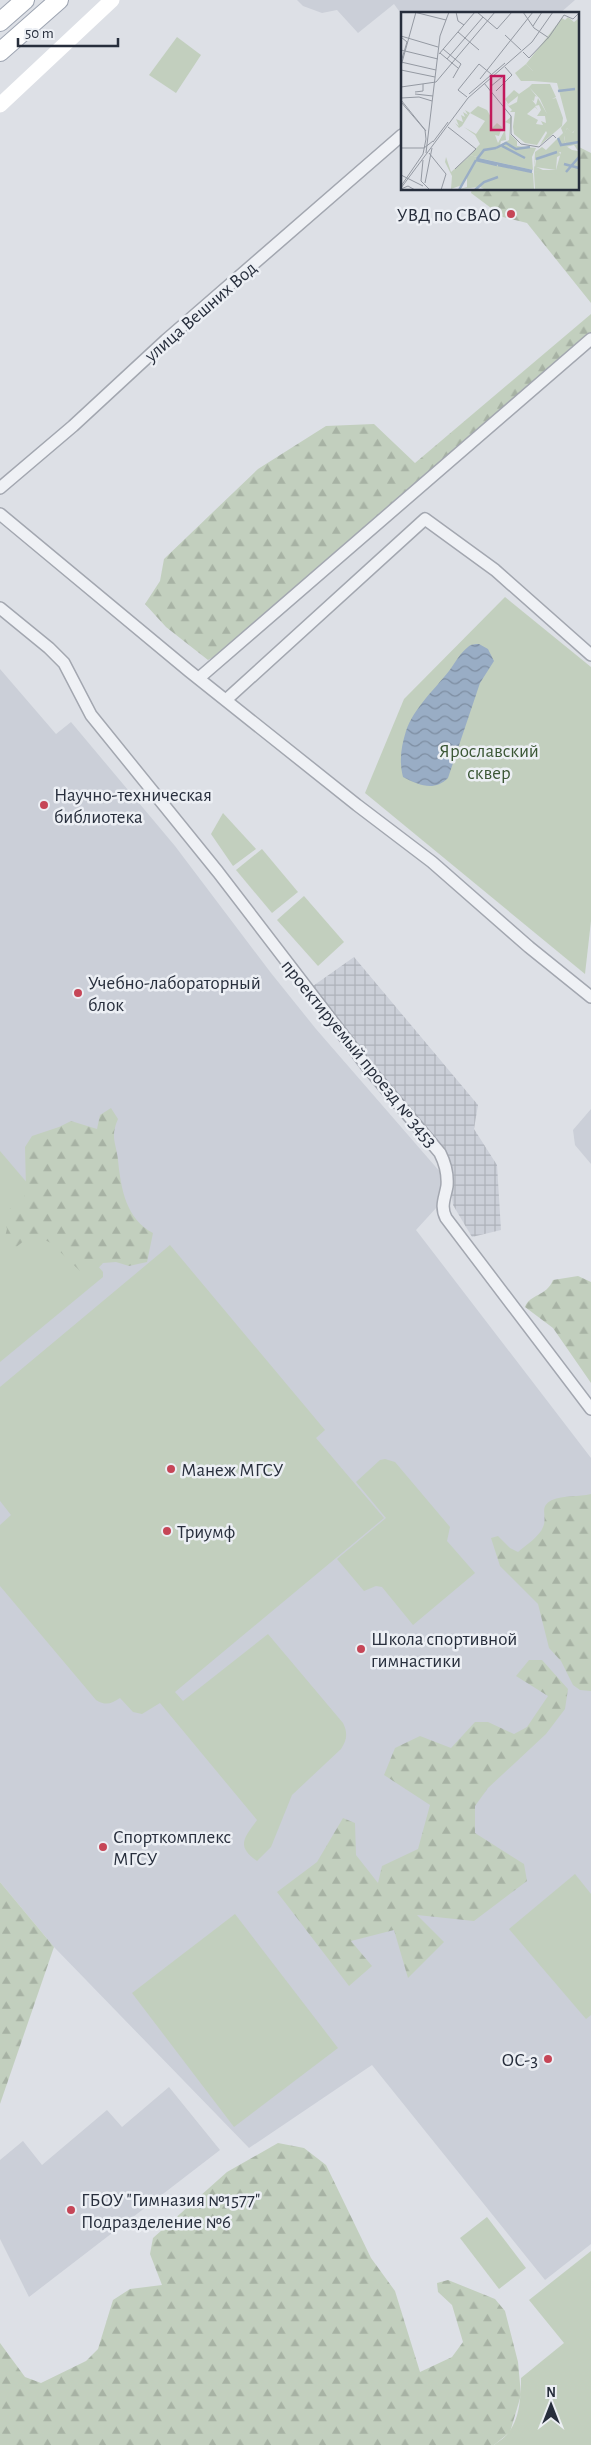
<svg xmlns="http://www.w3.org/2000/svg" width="591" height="2445" font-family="'Alegreya Sans',sans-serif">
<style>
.built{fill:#cbcfd8}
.industrial{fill:url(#industrial-grid)}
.green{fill:#c2cfbe}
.forest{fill:url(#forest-firs)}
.water{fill:url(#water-waves)}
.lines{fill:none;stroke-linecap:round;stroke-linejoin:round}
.street-casing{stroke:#a3a7b0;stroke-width:14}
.primary-casing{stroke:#9da4b1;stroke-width:20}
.street{stroke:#eff1f5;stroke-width:11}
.secondary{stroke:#fff;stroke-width:15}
.primary{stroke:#fff;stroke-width:18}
.poi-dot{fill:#c64657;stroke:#eceff4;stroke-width:2}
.labels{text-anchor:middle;stroke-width:5;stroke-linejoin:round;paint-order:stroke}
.poi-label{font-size:19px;fill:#272e3c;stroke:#eceff4;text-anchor:start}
.street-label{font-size:19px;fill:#272e3c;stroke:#eceff4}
.park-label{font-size:19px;fill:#3b5735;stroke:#eceff4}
.inset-river{fill:none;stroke:#99adc5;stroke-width:2.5}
.inset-road{fill:none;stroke:#9499a2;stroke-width:1}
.view{fill:#c2185b;fill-opacity:0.15;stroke:#c2185b;stroke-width:2.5}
.inset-edge{fill:none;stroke:#272e3c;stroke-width:2.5}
</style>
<defs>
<pattern id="industrial-grid" width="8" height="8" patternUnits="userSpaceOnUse" patternTransform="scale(1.25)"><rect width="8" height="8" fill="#cbcfd8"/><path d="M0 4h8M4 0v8" fill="none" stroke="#aeb2ba"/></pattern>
<pattern id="forest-firs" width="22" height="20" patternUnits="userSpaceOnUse" patternTransform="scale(1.25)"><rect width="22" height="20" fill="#c2cfbe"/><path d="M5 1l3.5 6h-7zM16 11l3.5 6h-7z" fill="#a7b2a4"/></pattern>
<pattern id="water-waves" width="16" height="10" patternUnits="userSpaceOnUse" patternTransform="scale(1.25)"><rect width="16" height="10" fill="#99adc5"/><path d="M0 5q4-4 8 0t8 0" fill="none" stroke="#7d8da1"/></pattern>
</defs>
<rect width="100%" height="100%" fill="#dde0e6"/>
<g class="built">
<path d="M297 0H575L559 14 402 15 394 4 358 33 337 10 322 13 303 6Z"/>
<path d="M0 669 56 734 71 722 175 846 271 973 316 1029 441 1173 444 1185 442 1197 437 1207 416 1230 591 1458V2244L545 2280 372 2065 249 2148 54 1947 0 1882Z"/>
<path d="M591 1109V1164L575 1145 573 1130Z"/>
<path d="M169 2087 220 2150 29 2297 0 2239V2160L23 2141 42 2165 107 2110 122 2127Z"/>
</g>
<path class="industrial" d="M354 957 478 1105 474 1129 497 1165 501 1230 472 1237 453 1205 447 1157 313 986Z"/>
<g class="green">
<path d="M177 37 201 55 176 93 149 75Z"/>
<path d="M505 597 591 667V921L585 974 365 793 404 699Z"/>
<path d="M223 813 256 849 233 866 211 834Z"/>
<path d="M262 849 298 892 272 913 236 870Z"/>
<path d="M304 896 344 942 318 966 277 920Z"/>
<path d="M0 1151 103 1272V1277L0 1362Z"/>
<path d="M170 1245 325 1430 316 1438 384 1518 175 1692 183 1701 268 1634 343 1723C348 1733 347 1740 341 1749L292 1795 271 1847 257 1861C235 1846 245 1837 257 1820L160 1703 142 1714 133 1712 120 1698C111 1704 106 1706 96 1700L0 1586V1525L11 1515 0 1501V1387Z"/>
<path d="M385 1459 395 1462 450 1527 447 1541 475 1573 413 1625 382 1587 376 1586 364 1591 337 1559 386 1518 356 1482 380 1460Z"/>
<path d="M575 1874 591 1894V2015L586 2019 509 1929Z"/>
<path d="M235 1914 338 2048 234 2127 132 1993Z"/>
<path d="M487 2217 526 2268 499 2289 460 2238Z"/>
<path d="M591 2251V2445H494C499 2441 506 2437 509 2432 520 2418 521 2395 521 2378L564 2343 529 2300Z"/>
</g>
<g class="forest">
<path d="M577 146 591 153V303L527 223 503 217 471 193 472 189H577Z"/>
<path d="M591 314V334L232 647 208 660 166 627 145 604 160 581 164 559 258 469 326 426 374 424 415 463Z"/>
<path d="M111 1108 118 1119C110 1137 116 1142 118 1160 121 1189 126 1219 153 1233L147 1262 129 1266 116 1262 103 1263 93 1274 81 1272 51 1243 39 1237 25 1240 15 1248 5 1237 7 1229 3 1213 23 1201 26 1188 25 1147 32 1136 59 1127 71 1121 97 1129 100 1115Z"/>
<path d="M578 1276 591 1282V1383L553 1328 525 1307C530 1294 547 1296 553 1280Z"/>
<path d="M591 1494V1691L580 1690 573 1685 561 1661 549 1648 538 1604 500 1566 491 1538 498 1536 510 1548 518 1552C525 1546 540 1536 543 1527 548 1516 538 1507 552 1500 563 1495 579 1497 591 1494Z"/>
<path d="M529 1660H542L568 1689 565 1709 546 1734 488 1788 475 1806V1833L524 1864 527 1881 474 1921 417 1915 444 1942 408 1978 394 1930 351 1941 372 1966 349 1986 277 1892 317 1862 343 1818 355 1823 356 1855 378 1883 382 1866 418 1849 430 1805 384 1775 395 1748 420 1736 451 1748 475 1722H488L514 1734 527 1727 548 1696 516 1676Z"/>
<path d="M0 1882 54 1947 0 2104Z"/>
<path d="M278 2143 304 2148 326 2165 371 2258 395 2291 420 2372 452 2357 463 2342 452 2305 438 2292 437 2283 448 2280 495 2299 505 2311 518 2362 521 2395 510 2432 494 2445H0V2343L25 2377 41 2383 86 2361 98 2349 113 2300 130 2289 162 2285 150 2254 153 2238 227 2172Z"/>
</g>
<path class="water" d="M479 644 488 649 494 661 480 683 448 778C434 792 419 785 403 777 399 761 401 747 406 731 414 708 434 690 449 671 455 663 460 653 468 647 471 644 475 644 479 644Z"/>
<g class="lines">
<g class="street-casing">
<g id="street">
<path d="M0 488 73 426 166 340 402 135"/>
<path d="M0 514 189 671 357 805 432 862 529 947 591 997"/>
<path d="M0 608 49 648 64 663 91 715 218 872 369 1069 440 1153C445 1163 448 1174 447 1186 445 1198 440 1206 446 1218L591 1409"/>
<path d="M199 678 591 339"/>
<path d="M227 699 425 519 495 570 591 655"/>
</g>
</g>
<g class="primary-casing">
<g id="primary">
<path d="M0 22 25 0"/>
<path d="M0 52 59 0"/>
</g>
</g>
<use href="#street" class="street"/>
<path class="secondary" d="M0 105 112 0"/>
<use href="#primary" class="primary"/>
</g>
<g class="poi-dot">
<circle cx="511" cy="214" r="5"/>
<circle cx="44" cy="805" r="5"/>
<circle cx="78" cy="993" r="5"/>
<circle cx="171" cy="1469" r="5"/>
<circle cx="167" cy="1531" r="5"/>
<circle cx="361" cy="1649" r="5"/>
<circle cx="103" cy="1847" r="5"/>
<circle cx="548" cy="2059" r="5"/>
<circle cx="71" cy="2210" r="5"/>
</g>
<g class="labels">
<g class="poi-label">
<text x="501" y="221" text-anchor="end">УВД по СВАО</text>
<text x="54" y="801">Научно-техническая<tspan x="54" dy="22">библиотека</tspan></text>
<text x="88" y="989">Учебно-лабораторный<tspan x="88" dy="22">блок</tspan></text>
<text x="181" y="1476">Манеж МГСУ</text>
<text x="177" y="1538">Триумф</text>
<text x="371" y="1645">Школа спортивной<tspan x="371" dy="22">гимнастики</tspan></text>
<text x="113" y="1843">Спорткомплекс<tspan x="113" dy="22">МГСУ</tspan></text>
<text x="538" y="2066" text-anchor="end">ОС-3</text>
<text x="81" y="2206">ГБОУ "Гимназия №1577"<tspan x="81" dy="22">Подразделение №6</tspan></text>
</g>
<g class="street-label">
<text transform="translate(200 311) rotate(-41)" y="7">улица Вешних Вод</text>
<text transform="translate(360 1053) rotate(51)" y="7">проектируемый проезд № 3453</text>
</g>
<g class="park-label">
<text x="489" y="757">Ярославский<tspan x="489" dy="22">сквер</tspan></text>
</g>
</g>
<g transform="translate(401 12)">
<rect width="178" height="178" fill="#dde0e6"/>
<path d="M166 116 172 121 174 117 177 132 165 135 163 123ZM81 141 78 146 132 158 102 153 132 161 79 150H74L72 159H66L73 150 65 147 69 143 76 145ZM133 158 177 160V163H141L133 161Z" fill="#c2cfbe"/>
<path d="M167 5 173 10 177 7V131L172 124 174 118 171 121 166 116 163 125 165 134 171 138 177 139 173 133 177 132V160H143L133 158 134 140 141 135 145 138 162 121 160 116 166 109 156 71 132 69V59L125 52 161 6 164 8ZM160 140 155 158H142L133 154V149L143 143ZM131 72H149L155 85 151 87 155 86 162 106 161 114 139 133 146 121 145 119 136 133 124 131 113 122 112 115 111 122 114 100H109L111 98 103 89 108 94 116 90 117 84 107 92 104 87 113 78 118 82 128 75 136 85 134 84 133 89 131 88 135 93 137 86 146 102 139 87 128 75ZM138 93 140 98 136 104H144L145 111 140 109 142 113 135 112 137 108 126 102 134 95 137 98 134 94ZM77 94 86 98 91 107V116L96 111 101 115 98 124 94 123 97 131 104 118 105 128 100 129 99 133 108 128 109 112 104 110 111 104 109 122 116 129V134L135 136 131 145 132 158 78 146 79 142 76 145 69 143 79 132 74 123 63 115 75 122 84 109 69 101 61 114 58 116 54 111 58 114 55 107 62 110 60 103 64 105 62 100 67 103 64 98 69 101ZM45 145 50 160 65 147 132 161 133 177H83L79 175 59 177 66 175V163L61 173 50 177 51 164 44 150ZM133 161 177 163V177H134Z" fill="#c2cfbe" fill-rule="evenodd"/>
<path d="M157 139 160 143 156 145 155 158 134 155 135 148Z" fill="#c2cfbe"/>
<path d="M125 52 132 59V69H120L114 61Z" fill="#c2cfbe"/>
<path class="inset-river" d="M157 79 174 77M157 126 160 133 178 130M101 134 124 146M95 136 105 131 115 137 129 135M76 147 131 159M76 147 83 138 95 136M135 147 156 140M75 148 96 153M163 152 178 156M97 153 131 160M165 160 178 145M58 178 75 148M74 178 83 170 97 165"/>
<path class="inset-road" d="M13 0 45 8M55 0 57 9 63 13M76 0 96 17 111 0M122 0 133 16 148 26M132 14 141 0M57 20 78 38M104 23 120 38M0 24 37 35M0 25 6 30 0 50M42 37 60 52M0 38 37 47M122 40 128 46 148 25 163 3 172 7 178 1M39 41 57 56M38 42 74 0M46 47 82 5M0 50 35 58M0 54 15 0M0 58 34 65M52 66 60 52M79 67 132 0M83 71 110 104V122L120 132 138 135 152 123 155 126M0 75 35 70 94 0M89 75 101 65M95 79 111 63 104 55M14 80 22 79V72M14 82 32 84M68 82 104 51M66 85 57 78 78 52 90 62M0 86 18 85 31 89M0 88 25 119M0 90 24 118 25 127 22 142 0 174M47 115 75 137 54 157M32 130 47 110M0 136H23L32 129M25 141 39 24 48 0M28 141 45 162 40 178M22 148 20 169 29 178M0 163 22 174M24 171 31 136M0 176 67 86 131 30 152 0M0 177 7 174 14 178"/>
<path class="view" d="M90 64H103V118H90Z"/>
<rect width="178" height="178" class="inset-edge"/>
</g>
<g transform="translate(551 2405)" stroke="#eceff4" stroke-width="4" paint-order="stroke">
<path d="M0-4L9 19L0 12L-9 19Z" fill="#272e3c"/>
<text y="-8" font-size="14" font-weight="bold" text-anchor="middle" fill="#272e3c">N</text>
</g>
<path d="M18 38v8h100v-8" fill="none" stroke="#272e3c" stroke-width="2.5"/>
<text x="25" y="38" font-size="15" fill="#272e3c" stroke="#eceff4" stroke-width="4" paint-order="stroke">50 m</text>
</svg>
